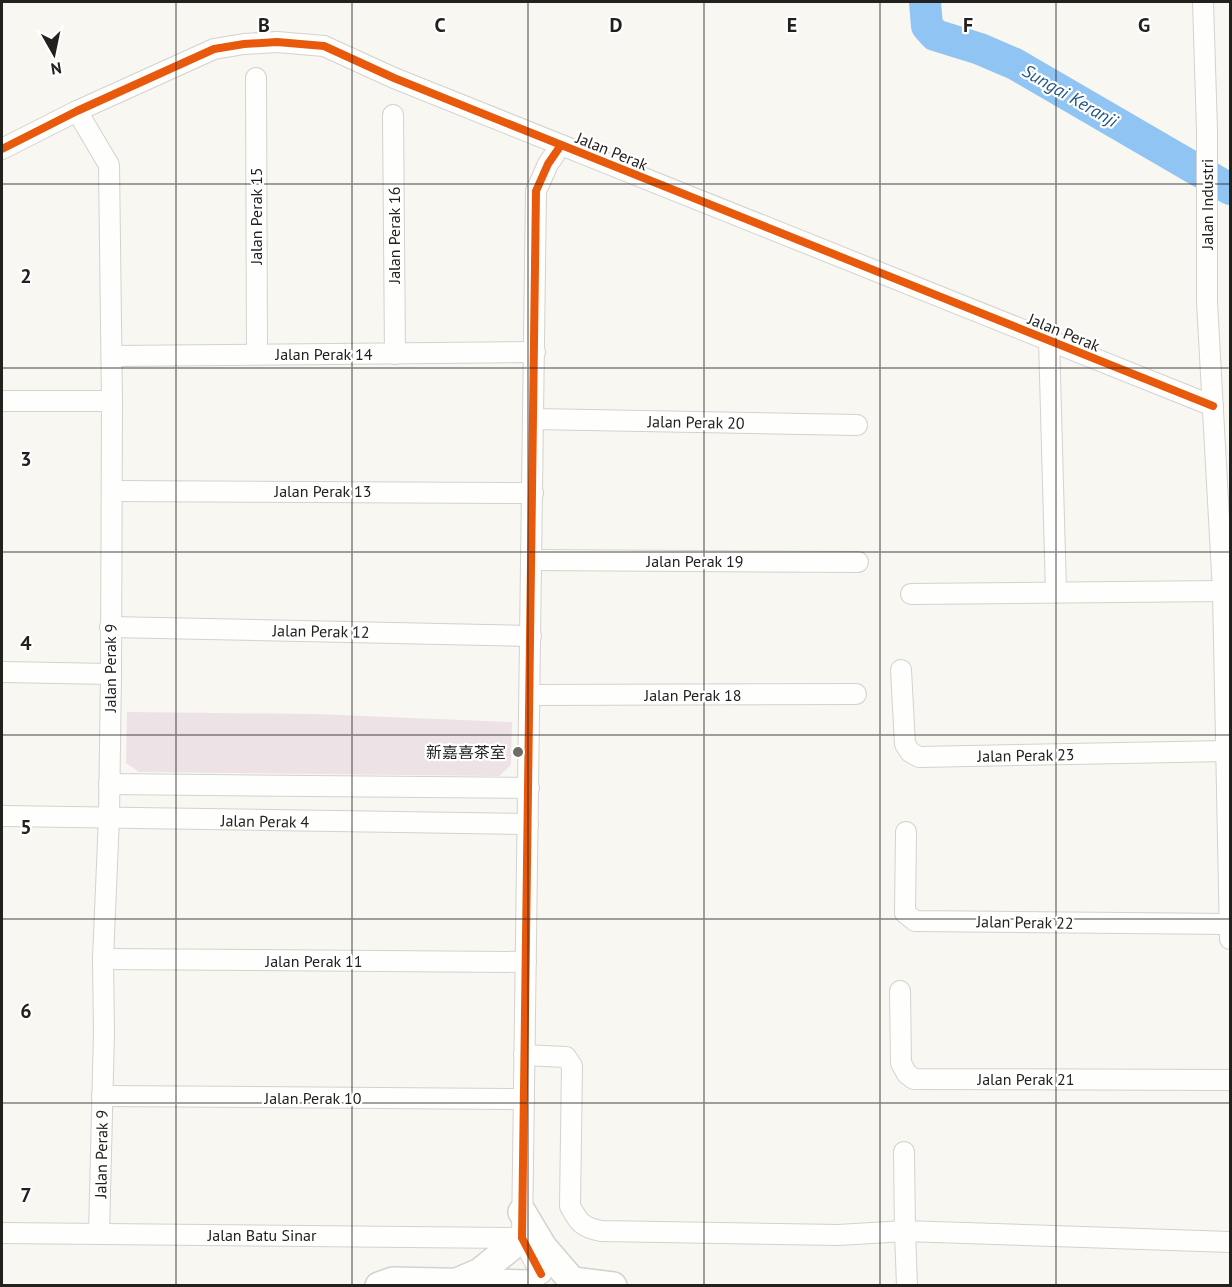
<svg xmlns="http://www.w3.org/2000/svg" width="1232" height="1287" font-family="'PT Sans','Noto Sans SC',sans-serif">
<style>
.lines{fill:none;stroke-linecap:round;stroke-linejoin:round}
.river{stroke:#90c4f3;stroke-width:32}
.building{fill:#ede2e5}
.street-casing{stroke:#d3d2ce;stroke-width:22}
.secondary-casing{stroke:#d3d2ce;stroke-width:30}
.street{stroke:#fefefd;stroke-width:20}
.secondary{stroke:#fefefd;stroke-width:27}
.cycleway-casing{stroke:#fff;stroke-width:11}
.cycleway{stroke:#e8590c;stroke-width:8}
.grid{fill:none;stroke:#22211d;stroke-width:1.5;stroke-opacity:0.55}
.poi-dot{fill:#6d6c68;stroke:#fff;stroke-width:2}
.labels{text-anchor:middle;stroke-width:4.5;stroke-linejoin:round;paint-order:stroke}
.street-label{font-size:16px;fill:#22211d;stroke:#fff}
.poi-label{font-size:16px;fill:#22211d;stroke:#fff;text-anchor:end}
.water-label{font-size:18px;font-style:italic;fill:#245785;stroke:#fff}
.grid-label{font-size:20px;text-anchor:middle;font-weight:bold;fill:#22211d;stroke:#fff;stroke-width:4.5;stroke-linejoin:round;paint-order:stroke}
</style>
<rect width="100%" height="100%" fill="#f8f7f2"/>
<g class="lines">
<path class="river" d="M925 2 927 26 935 35 980 49 1015 64 1230 189"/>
</g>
<path class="building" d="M127 712 314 714 512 722 511 765 499 776 139 772 126 763Z"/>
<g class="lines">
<g class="street-casing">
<g id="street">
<path d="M1203 2 1207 131V302L1223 591 1230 939"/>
<path d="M256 78 257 354"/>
<path d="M77 111 109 165 112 401 111 674 109 817 103 959 104 1032 99 1234"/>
<path d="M393 115 395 354"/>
<path d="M2 149 77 111 214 49 244 44 277 42 324 46 394 78 1213 406"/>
<path d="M1049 340 1056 592"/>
<path d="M112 356 535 352"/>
<path d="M2 401H112"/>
<path d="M534 419 857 425"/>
<path d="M112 491 533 493"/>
<path d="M532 560 858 562"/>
<path d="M911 594 1223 591"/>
<path d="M110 627 531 636"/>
<path d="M901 670 905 744 910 752 919 757 1227 751"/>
<path d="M2 672 111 674"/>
<path d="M530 695 856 694"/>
<path d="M109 784 529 788"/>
<path d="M2 816 528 824"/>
<path d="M906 832 905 913 915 921 1230 924"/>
<path d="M103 959 526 962"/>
<path d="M900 991 901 1063 907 1074 914 1079 1230 1080"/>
<path d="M524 1055 566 1057 572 1066 570 1206C579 1223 582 1227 601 1231L838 1235 905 1231 907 1286"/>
<path d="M102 1096 524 1099"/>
<path d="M904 1152 905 1231 1230 1242"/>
<path d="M2 1233 522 1238"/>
<path d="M541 1274 522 1238 536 191 548 164 561 145"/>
</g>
</g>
<g class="secondary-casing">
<g id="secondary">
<path d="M522 1212 543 1247 568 1276"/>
<path d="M573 1281 613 1286"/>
<path d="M457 1282 480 1272 522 1238"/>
<path d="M379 1286 393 1281 530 1284"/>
</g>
</g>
<use href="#street" class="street"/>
<use href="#secondary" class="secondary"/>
<g class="cycleway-casing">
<g id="cycleway">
<path d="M2 149 77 111 214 49 244 44 277 42 324 46 394 78 1213 406"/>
<path d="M541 1274 522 1238 536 191 548 164 561 145"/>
</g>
</g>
<use href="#cycleway" class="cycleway"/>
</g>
<path class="grid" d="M176 2V1286M352 2V1286M528 2V1286M704 2V1286M880 2V1286M1056 2V1286M2 184H1230M2 368H1230M2 552H1230M2 735H1230M2 919H1230M2 1103H1230"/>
<circle class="poi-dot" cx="518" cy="752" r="6"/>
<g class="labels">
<g class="street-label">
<text transform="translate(612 151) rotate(22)" y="6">Jalan Perak</text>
<text transform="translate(1207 204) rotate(-90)" y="6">Jalan Industri</text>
<text transform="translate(256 216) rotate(-90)" y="6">Jalan Perak 15</text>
<text transform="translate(394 235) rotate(-90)" y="6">Jalan Perak 16</text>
<text transform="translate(1064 332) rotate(22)" y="6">Jalan Perak</text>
<text x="324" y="360">Jalan Perak 14</text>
<text transform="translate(696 422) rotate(1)" y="6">Jalan Perak 20</text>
<text x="323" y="497">Jalan Perak 13</text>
<text x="695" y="567">Jalan Perak 19</text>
<text transform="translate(321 631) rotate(1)" y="6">Jalan Perak 12</text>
<text transform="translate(110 668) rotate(-90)" y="6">Jalan Perak 9</text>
<text x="693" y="701">Jalan Perak 18</text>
<text transform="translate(1026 755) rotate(-1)" y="6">Jalan Perak 23</text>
<text transform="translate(265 821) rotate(1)" y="6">Jalan Perak 4</text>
<text transform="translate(1025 922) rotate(1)" y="6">Jalan Perak 22</text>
<text x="314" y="967">Jalan Perak 11</text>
<text x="1026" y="1085">Jalan Perak 21</text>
<text x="313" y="1104">Jalan Perak 10</text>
<text transform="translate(101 1154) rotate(-89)" y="6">Jalan Perak 9</text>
<text x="262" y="1241">Jalan Batu Sinar</text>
</g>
<g class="poi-label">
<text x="506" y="758">新嘉喜茶室</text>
</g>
<g class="water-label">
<text transform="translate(1070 96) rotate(30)" y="6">Sungai Keranji</text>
</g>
</g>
<g class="grid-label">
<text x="264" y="32">B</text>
<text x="440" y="32">C</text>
<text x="616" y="32">D</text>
<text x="792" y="32">E</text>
<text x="968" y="32">F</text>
<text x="1144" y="32">G</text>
<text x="26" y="283">2</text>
<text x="26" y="466">3</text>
<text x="26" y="650">4</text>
<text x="26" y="834">5</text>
<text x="26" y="1018">6</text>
<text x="26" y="1202">7</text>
</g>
<rect width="1232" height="1287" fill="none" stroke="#22211d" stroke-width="6"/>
<g transform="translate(54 54) rotate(171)" stroke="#ffffff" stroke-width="4.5" paint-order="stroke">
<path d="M0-4.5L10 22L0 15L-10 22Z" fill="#22211d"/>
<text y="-9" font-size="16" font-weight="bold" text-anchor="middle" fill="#22211d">N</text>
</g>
</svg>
